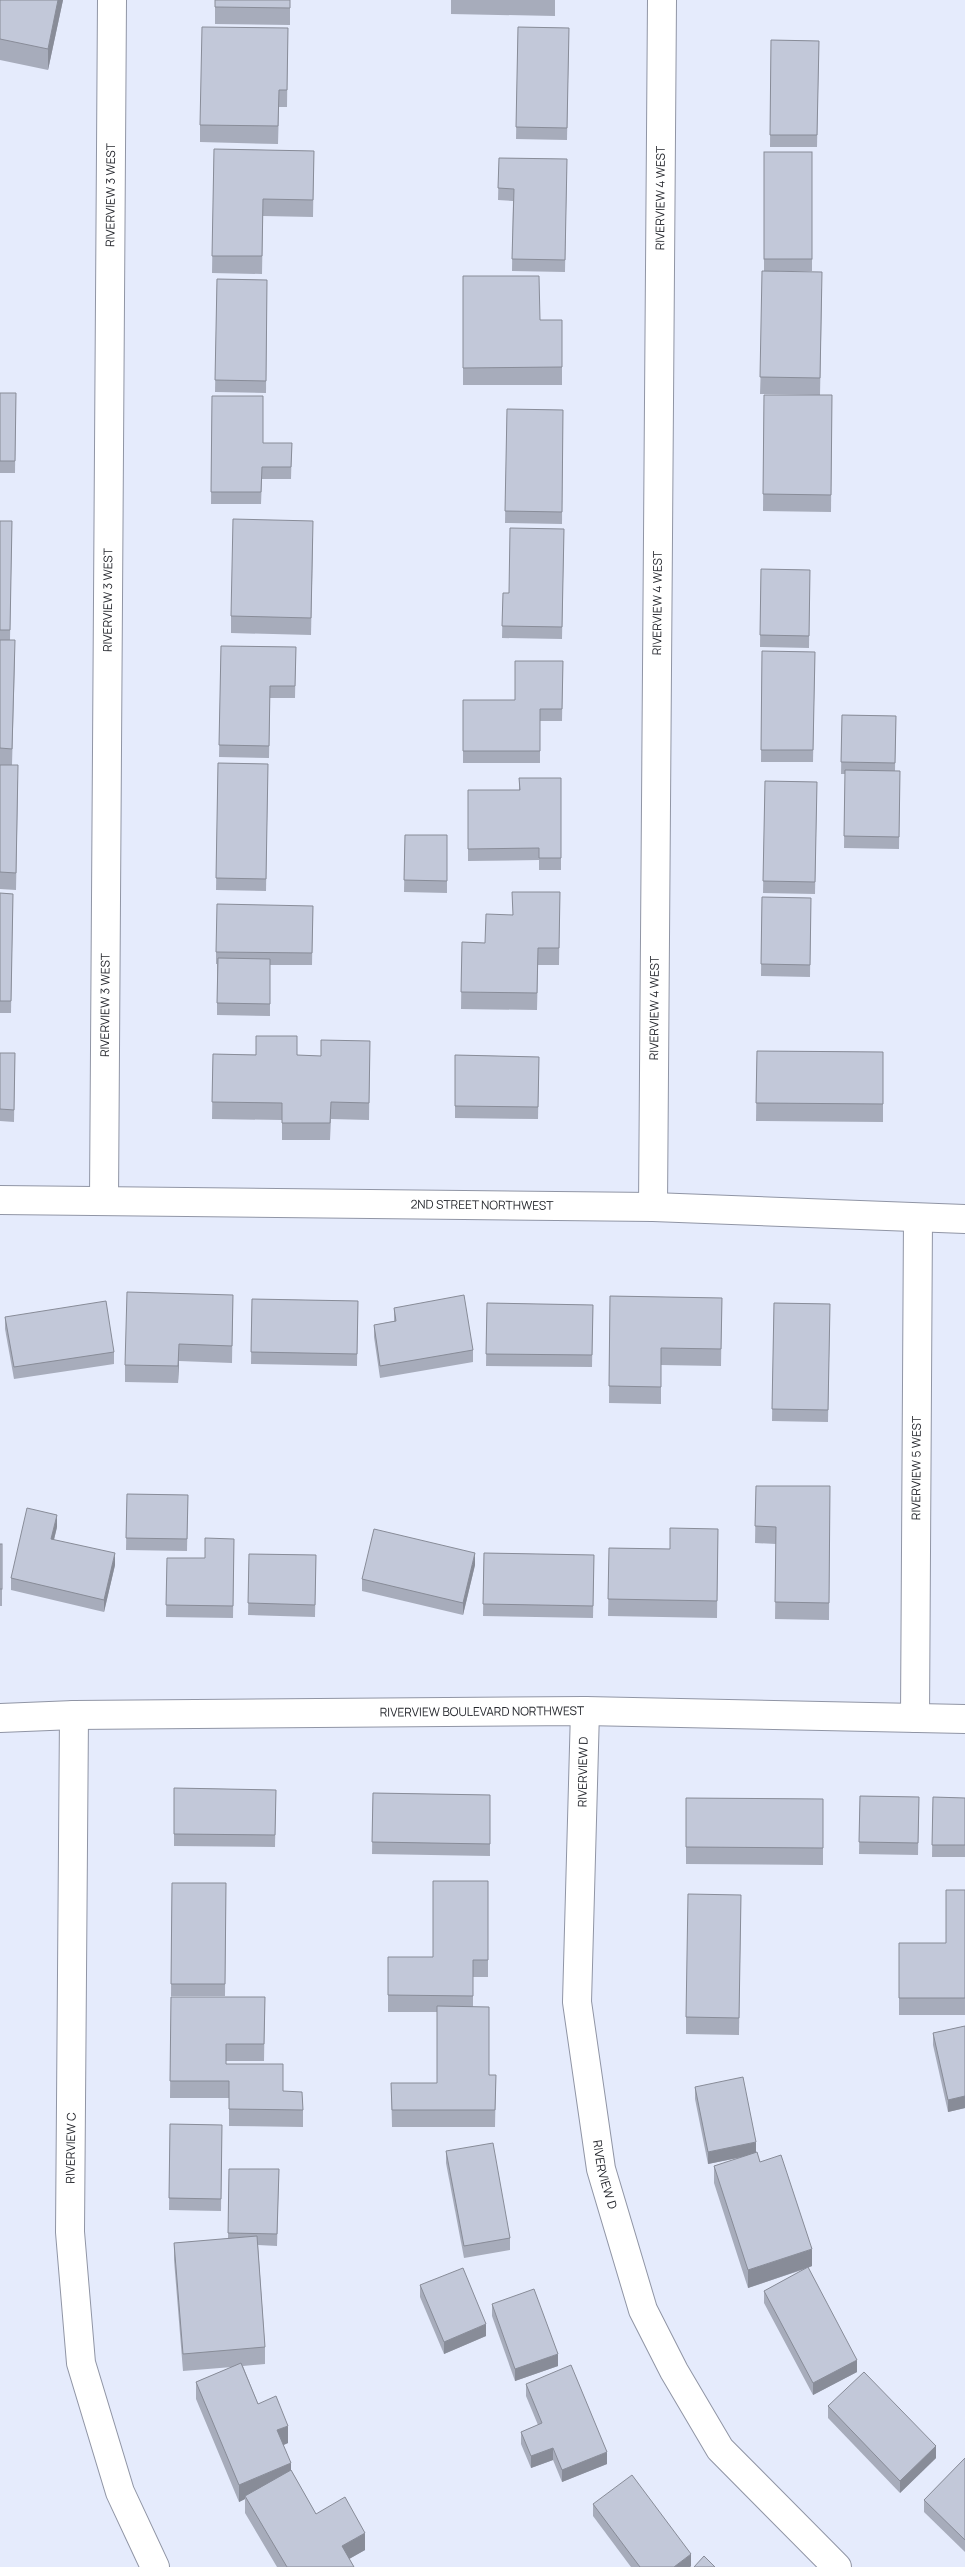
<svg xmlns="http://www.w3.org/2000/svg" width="965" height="2567" font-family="Manrope,sans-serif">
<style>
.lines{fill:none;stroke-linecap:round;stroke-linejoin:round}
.street-casing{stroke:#9095a5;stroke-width:30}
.street{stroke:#fff;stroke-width:28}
.wall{fill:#a7acbb}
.shaded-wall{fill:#888c98}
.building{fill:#c2c8d9;stroke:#888c98}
.labels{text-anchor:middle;stroke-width:4;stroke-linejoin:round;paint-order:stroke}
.street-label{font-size:12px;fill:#26282e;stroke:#fff}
</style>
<rect width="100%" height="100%" fill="#e5ebfc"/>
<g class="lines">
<g class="street-casing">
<g id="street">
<path id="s1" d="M0 1200 653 1207 965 1219"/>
<path id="s2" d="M104 1200 112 0"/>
<path id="s3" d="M653 1207 662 0"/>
<path id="s4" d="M585 1711 577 2002 601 2169 643 2310 674 2371 720 2449 837 2567"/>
<path d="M74 1715 70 2232 81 2363 120 2492 155 2567"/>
<path id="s5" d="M0 1718 74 1715 585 1711 965 1719"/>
<path id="s6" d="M915 1718 918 1218"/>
</g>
</g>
<use href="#street" class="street"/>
</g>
<g class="wall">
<path d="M0 0H63L48 70 0 60Z"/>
<path d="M215 0H290V25L215 24Z"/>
<path d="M451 0H555V16L451 14Z"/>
<path d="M518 27 569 28 567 140 516 139Z"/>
<path d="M288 28 287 107H279L278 144 200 142V125Z"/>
<path d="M771 40 819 41 817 147H770Z"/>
<path d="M214 149 314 151 313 217 263 216 262 274 212 273Z"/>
<path d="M764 152H812V271H777L822 289 820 395 760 394 764 271Z"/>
<path d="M499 158 567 159 565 272 512 271 513 201 498 200Z"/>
<path d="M463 276 540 320H562V385H463Z"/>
<path d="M217 279 267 280 266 393 215 392Z"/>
<path d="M0 393H16L15 473H0Z"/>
<path d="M764 395H832L831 512 763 511Z"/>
<path d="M212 396 263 443H292L291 479H262L261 504H211Z"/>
<path d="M507 409 563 410 562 524 505 523Z"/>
<path d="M0 521H12L10 640 15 657 12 765 18 782 16 890 0 889Z"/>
<path d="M564 529 562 639 502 638 503 593H509Z"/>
<path d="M313 538 311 635 231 633V616Z"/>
<path d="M761 569 810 570 809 648 760 647Z"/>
<path d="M221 646 296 647 295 698H270L269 758 219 757Z"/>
<path d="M762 651 815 652 813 762H761Z"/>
<path d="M563 661 562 721H540V763H463V700H515Z"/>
<path d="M842 715 896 716 895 771H900L899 849 844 848 845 774H841Z"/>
<path d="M218 763 268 764 266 891 216 890Z"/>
<path d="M519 778H561V870H539V860L468 861V790H519Z"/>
<path d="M765 781 817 782 815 894 763 893Z"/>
<path d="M405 835H447V893L404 892Z"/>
<path d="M560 892 559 965H538L537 1010 461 1009 462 942 485 943 512 915Z"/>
<path d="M0 893 13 894 11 1013H0Z"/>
<path d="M762 897 811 898 810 977 761 976Z"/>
<path d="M313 906 312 965H270V1016L217 1015V964H216V952Z"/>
<path d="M370 1041 369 1120 331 1119 330 1140H282V1120L212 1119 213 1054 321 1056Z"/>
<path d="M757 1051 883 1052V1122L756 1121Z"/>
<path d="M0 1053H15L14 1122 0 1121Z"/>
<path d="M455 1055 539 1057 538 1119 455 1118Z"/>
<path d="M233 1295 232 1363 179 1361 178 1383 125 1382V1365Z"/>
<path d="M610 1296 722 1298 721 1366 661 1365V1404L609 1403Z"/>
<path d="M252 1299 358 1301 357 1366 251 1364Z"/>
<path d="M487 1303 593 1305 592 1367 486 1366Z"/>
<path d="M774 1303 830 1304 828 1422 772 1421Z"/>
<path d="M394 1308 473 1350V1362L380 1378 374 1337V1325L394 1321Z"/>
<path d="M5 1317 114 1352V1364L14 1379 5 1329Z"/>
<path d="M756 1486H830L829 1620 775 1619 776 1544 755 1543Z"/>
<path d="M127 1494 188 1495 187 1551 126 1550Z"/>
<path d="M57 1527 54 1540 115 1565 104 1612 11 1590V1578Z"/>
<path d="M718 1529 717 1618 608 1616 609 1548 670 1549Z"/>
<path d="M234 1539 233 1618 166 1617 167 1558H205Z"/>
<rect x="0" y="1544" width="2" height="62"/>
<path d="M484 1553 594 1555 593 1618 483 1616Z"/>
<path d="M249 1554 316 1555 315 1617 248 1615Z"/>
<path d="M475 1565 463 1615 362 1591V1579Z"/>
<path d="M174 1788 276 1790 275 1847 174 1846Z"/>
<path d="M373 1793 490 1795V1856L372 1854Z"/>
<path d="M860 1796 919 1797 918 1855 859 1854Z"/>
<path d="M933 1797 965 1798V1857H932Z"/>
<path d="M686 1798 823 1799V1865L686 1864Z"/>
<path d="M488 1881V1977H473V2007L489 2075H496L495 2127H392L391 2083H437V2012H388V1957H433Z"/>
<path d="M172 1883H226L225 1996H171Z"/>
<path d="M965 1890V2015H899V1943H946Z"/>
<path d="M741 1895 739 2035 686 2034V2017Z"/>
<path d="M171 1997H265L264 2061H226V2064L283 2091 303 2110V2127L229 2126V2098H170Z"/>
<path d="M965 2026V2108L948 2112 933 2045V2033Z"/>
<path d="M695 2087 756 2153 760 2162 812 2266 808 2268 857 2372 813 2395 764 2303V2291L805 2269 748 2288 714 2183V2166L743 2157 708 2164 695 2099Z"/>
<path d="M170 2124 222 2125 221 2211 169 2210Z"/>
<path d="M446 2151 510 2238V2250L464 2258 446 2163Z"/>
<path d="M229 2169H279L277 2246 258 2245 265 2347V2364L243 2366 258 2404 288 2443 283 2445 291 2470 316 2514 365 2550 349 2559 354 2567H277L245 2513V2499L239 2502 196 2399V2382L232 2367 183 2371 174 2260V2243L228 2239Z"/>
<path d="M420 2285 486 2336 444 2354 420 2297Z"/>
<path d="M492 2304 558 2366 515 2381 492 2316Z"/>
<path d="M526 2384 607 2464 562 2482 553 2460 531 2468 521 2444V2432L538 2425 526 2396Z"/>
<path d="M828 2406 936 2458 900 2493 828 2418Z"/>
<path d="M965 2458V2552L924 2512V2500Z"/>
<path d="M593 2504 691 2566 690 2567H631L593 2516Z"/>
</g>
<g class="shaded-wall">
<path d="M58 0H63L48 70V49Z"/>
<path d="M179 1344V1361L178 1383V1366Z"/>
<path d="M57 1515V1527L51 1551V1539Z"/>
<path d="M115 1553V1565L104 1612V1600Z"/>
<path d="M475 1553V1565L463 1615V1603Z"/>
<path d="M965 2096V2108L948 2112V2100Z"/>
<path d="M756 2142V2154L708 2164V2152Z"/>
<path d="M812 2249V2266L748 2288V2270Z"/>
<path d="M486 2324V2336L444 2354V2342Z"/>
<path d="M558 2354V2366L515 2381V2369Z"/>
<path d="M857 2360V2372L813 2395V2383Z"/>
<path d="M288 2426V2443L277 2448V2430Z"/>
<path d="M936 2446V2458L900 2493V2481Z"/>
<path d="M553 2448V2460L531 2468V2456Z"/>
<path d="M607 2452V2464L562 2482V2470Z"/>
<path d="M291 2463V2480L245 2496V2499L239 2502V2485Z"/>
<path d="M365 2533V2550L342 2563V2546Z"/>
<path d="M691 2554V2566L690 2567H674Z"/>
</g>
<g class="building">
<path d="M0 0H58L48 49 0 39Z"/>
<path d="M215 0H290V8L215 7Z"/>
<path d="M202 27 288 28 287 90H279L278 126 200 125Z"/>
<path d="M518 27 569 28 567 128 516 127Z"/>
<path d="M771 40 819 41 817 135H770Z"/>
<path d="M214 149 314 151 313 200 263 199 262 256H212Z"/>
<rect x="764" y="152" width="48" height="107"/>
<path d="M499 158 567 159 565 260 512 259 514 189 498 188Z"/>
<path d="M762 271 822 272 820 378 760 377Z"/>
<path d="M463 276H539L540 320H562V367L463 368Z"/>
<path d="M217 279 267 280 266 381 215 380Z"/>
<path d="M0 393H16L15 461H0Z"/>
<path d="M764 395H832L831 495 763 494Z"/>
<path d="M212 396H263V443H292L291 467H262L261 492H211Z"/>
<path d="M507 409 563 410 562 512 505 511Z"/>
<path d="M233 519 313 521 311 618 231 616Z"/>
<path d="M0 521H12L10 630H0Z"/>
<path d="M510 528 564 529 562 627 502 626 503 593H509Z"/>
<path d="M761 569 810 570 809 636 760 635Z"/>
<path d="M0 640H15L12 749 0 748Z"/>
<path d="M221 646 296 647 295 686H270L269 746 219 745Z"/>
<path d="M762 651 815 652 813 750H761Z"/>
<path d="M515 661H563L562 709H540V751H463V700H515Z"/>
<path d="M842 715 896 716 895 763 841 762Z"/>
<path d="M218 763 268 764 266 879 216 878Z"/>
<path d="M0 765H18L16 873 0 872Z"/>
<path d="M845 770 900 771 899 837 844 836Z"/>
<path d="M519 778H561V858H539V848L468 849V790H520Z"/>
<path d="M765 781 817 782 815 882 763 881Z"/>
<path d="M405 835H447V881L404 880Z"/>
<path d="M512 892H560L559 948H538L537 993 461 992 462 942 485 943 486 914 513 915Z"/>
<path d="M0 893 13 894 11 1001H0Z"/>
<path d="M762 897 811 898 810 965 761 964Z"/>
<path d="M217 904 313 906 312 953 216 952Z"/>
<path d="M218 958 270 959V1004L217 1003Z"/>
<path d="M256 1036H297V1055L321 1056V1040L370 1041 369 1103 331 1102 330 1123H282V1103L212 1102 213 1054 256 1055Z"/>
<path d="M757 1051 883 1052V1104L756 1103Z"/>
<path d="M0 1053H15L14 1110 0 1109Z"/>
<path d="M455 1055 539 1057 538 1107 455 1106Z"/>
<path d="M127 1292 233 1295 232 1346 179 1344 178 1366 125 1365Z"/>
<path d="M464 1295 473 1350 380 1366 374 1325 396 1321 394 1308Z"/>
<path d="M610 1296 722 1298 721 1349 661 1348V1387L609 1386Z"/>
<path d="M252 1299 358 1301 357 1354 251 1352Z"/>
<path d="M106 1301 114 1352 14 1367 5 1317Z"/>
<path d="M487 1303 593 1305 592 1355 486 1354Z"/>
<path d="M774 1303 830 1304 828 1410 772 1409Z"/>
<path d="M756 1486H830L829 1603 775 1602 776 1527 755 1526Z"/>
<path d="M127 1494 188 1495 187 1539 126 1538Z"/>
<path d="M27 1508 57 1515 51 1539 115 1553 104 1600 11 1578Z"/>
<path d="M670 1528 718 1529 717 1601 608 1599 609 1548 670 1549Z"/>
<path d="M374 1529 475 1553 463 1603 362 1579Z"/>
<path d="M205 1538 234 1539 233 1606 166 1605 167 1558H205Z"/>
<rect x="0" y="1544" width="2" height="45"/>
<path d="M484 1553 594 1555 593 1606 483 1604Z"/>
<path d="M249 1554 316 1555 315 1605 248 1603Z"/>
<path d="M174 1788 276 1790 275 1835 174 1834Z"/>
<path d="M373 1793 490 1795V1844L372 1842Z"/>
<path d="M860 1796 919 1797 918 1843 859 1842Z"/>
<path d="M933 1797 965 1798V1845H932Z"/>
<path d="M686 1798 823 1799V1848L686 1847Z"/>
<path d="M433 1881H488V1960H473V1996L388 1995V1957H433Z"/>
<path d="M172 1883H226L225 1984H171Z"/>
<path d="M946 1890H965V1998H899V1943H946Z"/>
<path d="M688 1894 741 1895 739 2018 686 2017Z"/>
<path d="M171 1997H265L264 2044H226V2064H283V2091L302 2092 303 2110 229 2109V2081H170Z"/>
<path d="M437 2006 489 2007V2075H496L495 2110H392L391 2083H437Z"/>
<path d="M965 2026V2096L948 2100 933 2033Z"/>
<path d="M743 2077 756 2142 708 2152 695 2087Z"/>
<path d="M170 2124 222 2125 221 2199 169 2198Z"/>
<path d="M493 2143 510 2238 464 2246 446 2151Z"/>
<path d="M757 2152 760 2162 781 2155 812 2249 748 2270 714 2166Z"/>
<path d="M229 2169H279L277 2234 228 2233Z"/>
<path d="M257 2236 265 2347 183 2354 174 2243Z"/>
<path d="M808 2267 857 2360 813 2383 764 2291Z"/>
<path d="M463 2268 486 2324 444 2342 420 2285Z"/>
<path d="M534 2289 558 2354 515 2369 492 2304Z"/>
<path d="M241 2363 258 2404 276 2396 288 2426 277 2430 291 2463 239 2485 196 2382Z"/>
<path d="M571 2365 607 2452 562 2470 553 2448 531 2456 521 2432 542 2423 526 2384Z"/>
<path d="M864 2372 936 2446 900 2481 828 2406Z"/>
<path d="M965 2458V2540L924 2500Z"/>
<path d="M291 2470 316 2514 345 2497 365 2533 342 2546 354 2567H287L245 2496Z"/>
<path d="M632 2475 691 2554 674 2567H640L593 2504Z"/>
<path d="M704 2556 715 2567H694Z"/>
</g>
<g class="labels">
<g class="street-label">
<text dy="4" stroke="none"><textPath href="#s2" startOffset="1005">RIVERVIEW 3 WEST</textPath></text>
<text dy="4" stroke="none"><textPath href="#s3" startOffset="1009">RIVERVIEW 4 WEST</textPath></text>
<text dy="4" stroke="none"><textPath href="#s2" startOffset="600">RIVERVIEW 3 WEST</textPath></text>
<text dy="4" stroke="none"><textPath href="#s3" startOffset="604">RIVERVIEW 4 WEST</textPath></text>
<text dy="4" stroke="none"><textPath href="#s2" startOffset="195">RIVERVIEW 3 WEST</textPath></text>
<text dy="4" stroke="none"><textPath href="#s3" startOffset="199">RIVERVIEW 4 WEST</textPath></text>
<text dy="4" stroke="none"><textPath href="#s1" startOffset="482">2ND STREET NORTHWEST</textPath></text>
<text dy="4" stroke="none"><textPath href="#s6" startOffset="250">RIVERVIEW 5 WEST</textPath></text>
<text dy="4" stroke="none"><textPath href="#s5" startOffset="482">RIVERVIEW BOULEVARD NORTHWEST</textPath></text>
<text transform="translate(583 1772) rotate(-89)" y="4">RIVERVIEW D</text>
<text transform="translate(71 2148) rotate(-89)" y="4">RIVERVIEW C</text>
<text dy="4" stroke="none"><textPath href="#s4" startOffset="466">RIVERVIEW D</textPath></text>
</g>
</g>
</svg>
